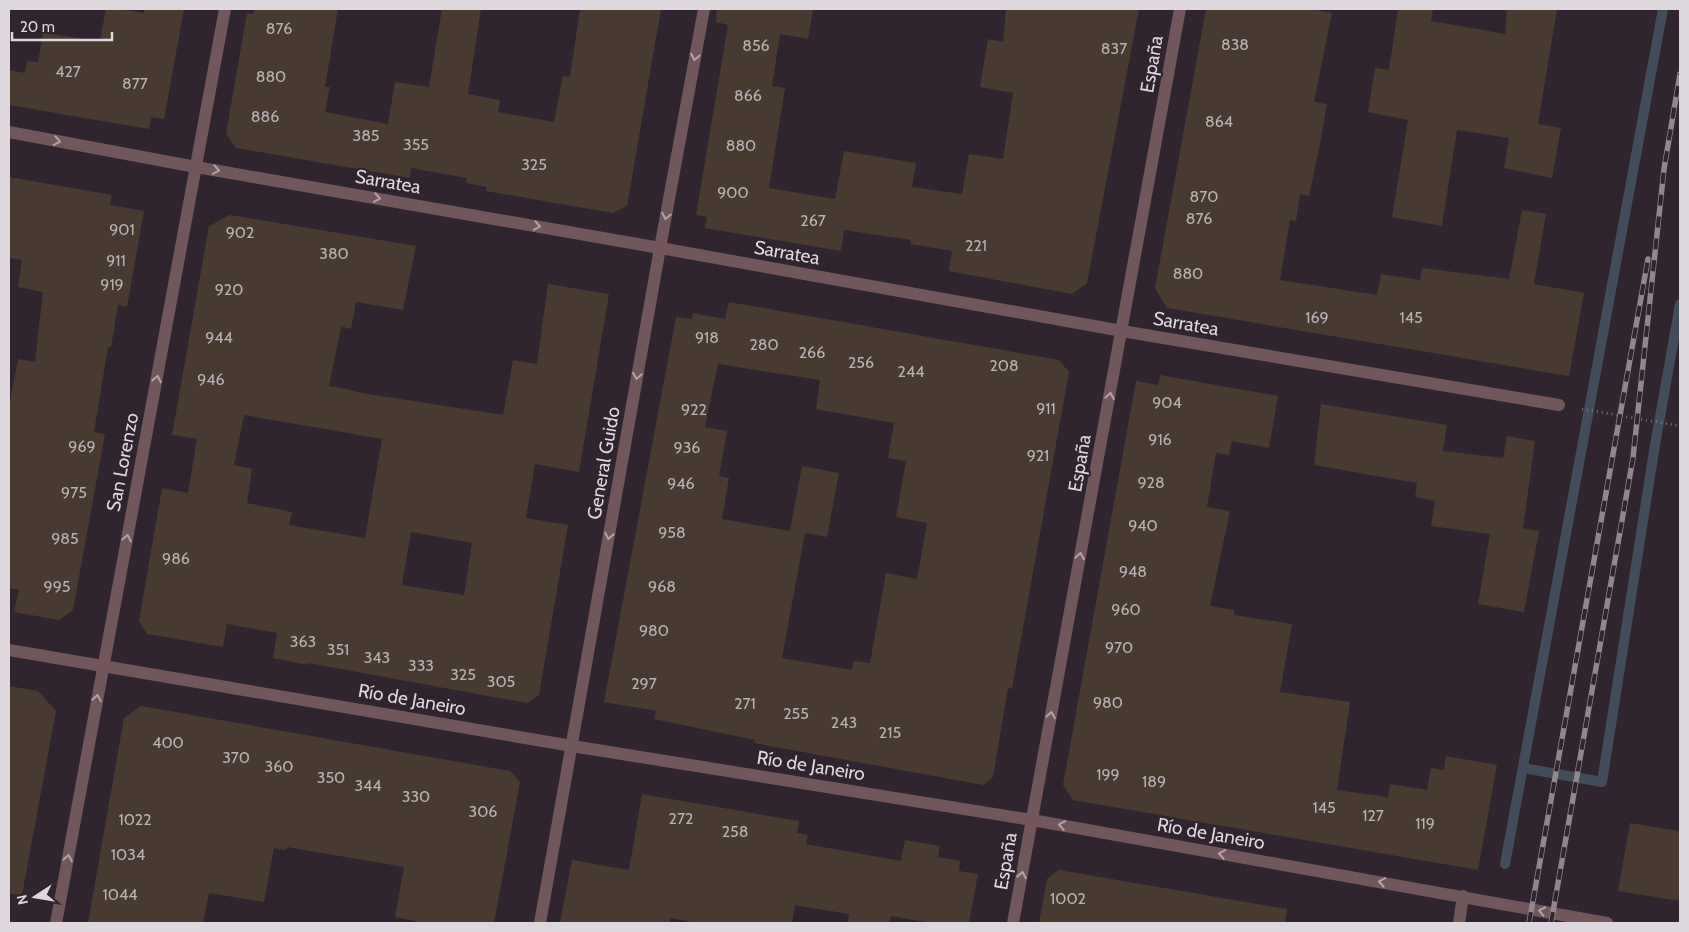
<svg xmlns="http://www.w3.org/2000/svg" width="1689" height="932" font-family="Cabin,sans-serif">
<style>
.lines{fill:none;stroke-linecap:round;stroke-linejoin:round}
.stream{stroke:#434c5b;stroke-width:10}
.building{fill:#493a31;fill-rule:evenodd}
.path{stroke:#7a7079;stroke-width:3;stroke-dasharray:1 4;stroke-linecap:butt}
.minor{stroke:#71565c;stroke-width:12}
.rail-casing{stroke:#918790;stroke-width:5.5}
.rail{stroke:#30242f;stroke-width:4;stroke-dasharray:11;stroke-linecap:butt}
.oneway{stroke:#b3a3aa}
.labels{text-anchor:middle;stroke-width:4.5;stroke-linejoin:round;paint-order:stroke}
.number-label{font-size:16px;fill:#bab0b3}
.street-label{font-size:19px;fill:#dfd7de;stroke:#30242f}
</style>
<rect width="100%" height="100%" fill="#30242f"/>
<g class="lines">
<g class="stream">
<path d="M1523 768 1602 782 1654 451 1680 304"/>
<path d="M1505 864 1663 9"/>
</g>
</g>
<g class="building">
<path d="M106 9H119L144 13V9H184L164 119 151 117 149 129 9 105V70L25 73 27 61 38 62 43 33 100 41Z"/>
<path d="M254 9H338L325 87H330L325 112 388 124 395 82 429 87 442 9H481L468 94 500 100 498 112 554 122 563 76 570 77 580 9H661L627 206 613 213 486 191 487 187 466 183 467 178 411 168 410 178 236 148 226 134 247 13 253 14Z"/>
<path d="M717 9H813L808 39 780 34 772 86 785 88 769 188 835 199 844 151 916 163 912 187 962 194 969 154 1003 159 1013 93 980 87 988 39 1003 42 1006 9H1139L1087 283 1072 294 949 271 952 251 910 244 911 240 844 230 841 251 705 228 707 217 696 215 728 25 716 22Z"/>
<path d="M1206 9H1312L1332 13 1314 102 1327 104 1320 144 1309 196 1300 194 1296 221 1290 220 1280 280 1377 295 1381 274 1420 280 1422 268 1509 279 1522 210 1546 214 1534 284 1584 293 1569 376 1167 308 1155 288Z"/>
<path d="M1398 9H1433L1431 21 1505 34 1507 9H1557L1538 124 1561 128 1552 178 1504 168 1509 138 1457 130 1442 226 1392 217 1408 120 1368 112 1375 68 1389 70Z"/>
<path d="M9 177 112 195 110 205 144 211 127 307 118 305 111 347H108L94 432 105 434 73 610 59 620 14 612 19 590 9 588V406L18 359 35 362 43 292 18 287 22 260 9 258Z"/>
<path d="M230 215 416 246 403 310 356 302 351 329 341 327 329 386 356 391V392L503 415 513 360 537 364 548 284 609 294 579 472 535 464 526 518 568 525 539 695 527 703 308 663V665L273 658 277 633 227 624 223 647 147 634 139 621 162 488 188 493 197 439 172 435 209 226ZM244 415 382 439 365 538 289 525 292 512 247 503 252 469 234 465ZM411 532 472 543 464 595 402 585Z"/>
<path d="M729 302 1059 360 1069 372 1012 689 1008 688 993 777 983 785 754 743 755 740 654 719 656 711 604 702 676 317 692 319 693 313 725 319ZM718 364 820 380 816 409 894 423 888 458 906 461 896 517 927 523 917 579 886 573 870 663 854 661 852 670 782 658 805 533 827 537 839 473 802 466 790 531 722 519 729 478 719 476 727 431 705 427Z"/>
<path d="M1160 375 1278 396 1269 448 1232 441 1229 455 1216 453 1207 507 1230 511 1210 606 1234 610V615L1292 624 1280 692 1350 702 1337 790 1388 797 1390 784 1427 790 1431 768 1444 770 1446 756 1497 765 1478 870 1073 800 1063 785 1136 381 1158 385Z"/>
<path d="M1321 404 1447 425 1443 451 1503 458 1507 436 1535 441 1523 528 1539 531 1524 612 1478 604 1490 534 1431 526 1435 501 1415 497 1417 483 1314 465Z"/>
<path d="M9 686 38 691 56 711 22 895 9 894Z"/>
<path d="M141 706 510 771 520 782 494 923H424L395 917 404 867 287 847 286 850 274 848 264 902 209 893 203 923H88L124 718Z"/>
<path d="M642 794 799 821 797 833 808 835 806 844 901 861 905 840 940 846 938 857 960 861 959 871 978 874 969 923H931L891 916 890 923H848L849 914 795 905 792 923H698L670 918V923H560L572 860 629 870Z"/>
<path d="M1630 823 1680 831V901L1618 891Z"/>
<path d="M1059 870 1287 909 1285 923H1039L1047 879Z"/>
</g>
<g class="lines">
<path class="path" d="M1582 409 1680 426"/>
<g class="minor">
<path d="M9 132 196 167 660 248 1122 331 1559 405"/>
<path d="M9 650 572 746 1032 820 1607 923"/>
<path d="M56 923 225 9"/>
<path d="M540 923 660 248 704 9"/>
<path d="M1013 923 1180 9"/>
<path d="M1459 923 1463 896"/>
</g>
<g class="rail-casing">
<g id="rail">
<path d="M1529 923 1648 259"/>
<path d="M1551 923 1633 458 1664 169 1680 74"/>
</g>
</g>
<use href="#rail" class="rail"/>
</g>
<defs><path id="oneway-chevron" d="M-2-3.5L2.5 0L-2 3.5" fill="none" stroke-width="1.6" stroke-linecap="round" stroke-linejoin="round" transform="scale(1.25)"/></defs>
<g class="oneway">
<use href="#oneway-chevron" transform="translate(695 57) rotate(101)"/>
<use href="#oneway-chevron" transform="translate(57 141) rotate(11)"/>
<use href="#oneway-chevron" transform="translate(216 170) rotate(10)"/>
<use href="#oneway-chevron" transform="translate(377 198) rotate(10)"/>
<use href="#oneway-chevron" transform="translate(666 216) rotate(101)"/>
<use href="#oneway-chevron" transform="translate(537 226) rotate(10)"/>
<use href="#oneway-chevron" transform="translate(637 376) rotate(100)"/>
<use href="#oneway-chevron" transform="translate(157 379) rotate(-79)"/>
<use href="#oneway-chevron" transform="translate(1110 396) rotate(-80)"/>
<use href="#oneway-chevron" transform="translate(609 536) rotate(100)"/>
<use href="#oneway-chevron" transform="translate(127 538) rotate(-79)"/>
<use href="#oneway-chevron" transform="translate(1080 556) rotate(-80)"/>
<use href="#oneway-chevron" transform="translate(97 698) rotate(-80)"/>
<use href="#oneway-chevron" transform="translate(1051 715) rotate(-80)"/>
<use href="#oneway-chevron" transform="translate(1062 825) rotate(-170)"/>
<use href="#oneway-chevron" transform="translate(1222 854) rotate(-170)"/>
<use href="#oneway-chevron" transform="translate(68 858) rotate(-80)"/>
<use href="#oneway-chevron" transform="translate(1022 875) rotate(-80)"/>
<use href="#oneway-chevron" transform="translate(1382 882) rotate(-170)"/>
<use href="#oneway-chevron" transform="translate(1542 911) rotate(-168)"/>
</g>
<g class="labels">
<g class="number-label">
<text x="279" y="34">876</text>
<text x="1235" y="50">838</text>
<text x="756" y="51">856</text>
<text x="1114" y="54">837</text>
<text x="68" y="77">427</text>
<text x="271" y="82">880</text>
<text x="135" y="89">877</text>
<text x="748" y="101">866</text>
<text x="265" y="122">886</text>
<text x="1219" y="127">864</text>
<text x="366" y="141">385</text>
<text x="416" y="150">355</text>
<text x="741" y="151">880</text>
<text x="534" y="170">325</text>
<text x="733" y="198">900</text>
<text x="1204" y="202">870</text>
<text x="1199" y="224">876</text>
<text x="813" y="226">267</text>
<text x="122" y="235">901</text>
<text x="240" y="238">902</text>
<text x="976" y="251">221</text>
<text x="334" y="259">380</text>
<text x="116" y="266">911</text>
<text x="1188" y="279">880</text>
<text x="112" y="290">919</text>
<text x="229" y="295">920</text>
<text x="1317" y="323">169</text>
<text x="1411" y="323">145</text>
<text x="219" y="343">944</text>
<text x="707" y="343">918</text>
<text x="764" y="350">280</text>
<text x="812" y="358">266</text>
<text x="861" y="368">256</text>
<text x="1004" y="371">208</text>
<text x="911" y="377">244</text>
<text x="211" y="385">946</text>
<text x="1167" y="408">904</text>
<text x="1046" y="414">911</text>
<text x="694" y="415">922</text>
<text x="1160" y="445">916</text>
<text x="82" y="452">969</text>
<text x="687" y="453">936</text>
<text x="1038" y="461">921</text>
<text x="1151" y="488">928</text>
<text x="681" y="489">946</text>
<text x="74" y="498">975</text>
<text x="1143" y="531">940</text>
<text x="672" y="538">958</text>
<text x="65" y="544">985</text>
<text x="176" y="564">986</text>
<text x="1133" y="577">948</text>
<text x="57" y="592">995</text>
<text x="662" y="592">968</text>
<text x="1126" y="615">960</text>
<text x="654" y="636">980</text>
<text x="303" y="647">363</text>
<text x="1119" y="653">970</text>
<text x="338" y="655">351</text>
<text x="377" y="663">343</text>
<text x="421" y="671">333</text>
<text x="463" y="680">325</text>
<text x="501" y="687">305</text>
<text x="644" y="689">297</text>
<text x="1108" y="708">980</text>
<text x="745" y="709">271</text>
<text x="796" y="719">255</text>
<text x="844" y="728">243</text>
<text x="890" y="738">215</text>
<text x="168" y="748">400</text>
<text x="236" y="763">370</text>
<text x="279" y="772">360</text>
<text x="1108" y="780">199</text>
<text x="331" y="783">350</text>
<text x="1154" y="787">189</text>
<text x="368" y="791">344</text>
<text x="416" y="802">330</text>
<text x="1324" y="813">145</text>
<text x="483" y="817">306</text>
<text x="1373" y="821">127</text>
<text x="681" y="824">272</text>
<text x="135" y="825">1022</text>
<text x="1425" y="829">119</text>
<text x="735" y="837">258</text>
<text x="128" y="860">1034</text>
<text x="120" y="900">1044</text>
<text x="1068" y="904">1002</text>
</g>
<g class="street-label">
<text transform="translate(1151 64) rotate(-80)" y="7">España</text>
<text transform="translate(388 181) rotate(10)" y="7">Sarratea</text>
<text transform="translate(787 252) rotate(10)" y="7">Sarratea</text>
<text transform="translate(1186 323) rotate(10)" y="7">Sarratea</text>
<text transform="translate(122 462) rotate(-79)" y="7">San Lorenzo</text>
<text transform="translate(603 463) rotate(-80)" y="7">General Guido</text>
<text transform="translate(1079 463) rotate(-80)" y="7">España</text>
<text transform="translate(412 699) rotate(10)" y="7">Río de Janeiro</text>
<text transform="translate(811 765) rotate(9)" y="7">Río de Janeiro</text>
<text transform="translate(1211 833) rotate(10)" y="7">Río de Janeiro</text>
<text transform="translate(1005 861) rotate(-80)" y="7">España</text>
</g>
</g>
<rect width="1689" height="932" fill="none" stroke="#dfd7de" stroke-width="20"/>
<g transform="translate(35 897) rotate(258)" stroke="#30242f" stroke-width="4" paint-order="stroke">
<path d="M0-4L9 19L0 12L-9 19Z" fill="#dfd7de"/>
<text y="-8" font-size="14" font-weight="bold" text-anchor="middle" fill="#dfd7de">N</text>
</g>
<path d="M12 32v8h100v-8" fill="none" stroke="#dfd7de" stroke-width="2.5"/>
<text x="20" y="32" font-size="15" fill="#dfd7de" stroke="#30242f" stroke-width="4" paint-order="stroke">20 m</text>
</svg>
